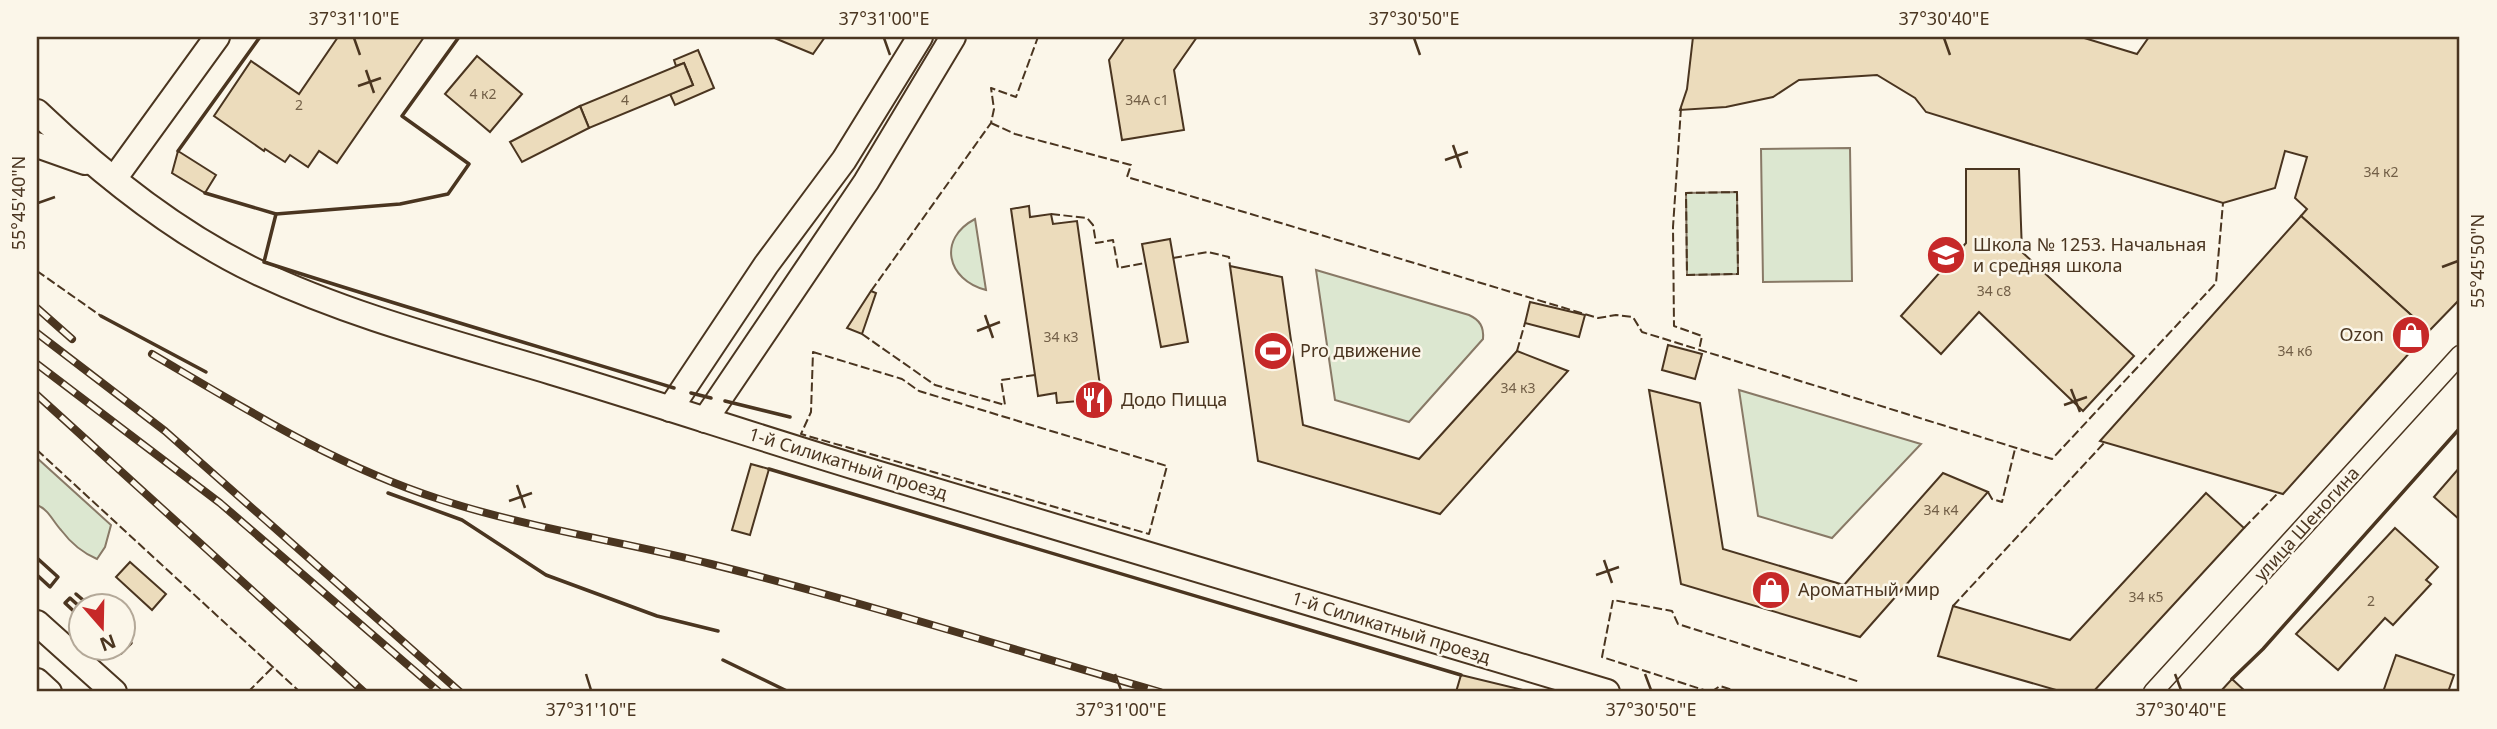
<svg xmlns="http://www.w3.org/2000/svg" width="2497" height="729" font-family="'Noto Sans',sans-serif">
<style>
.green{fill:#dce7d0;stroke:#887966;stroke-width:2}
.building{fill:#ecdcbc;stroke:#4a3520;stroke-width:2}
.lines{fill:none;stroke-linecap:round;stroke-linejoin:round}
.street-casing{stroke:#4a3520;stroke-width:21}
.secondary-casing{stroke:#4a3520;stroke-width:28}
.street{stroke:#fbf6e9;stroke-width:18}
.secondary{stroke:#fbf6e9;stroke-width:24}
.rail-casing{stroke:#4a3520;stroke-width:8}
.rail{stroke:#fbf6e9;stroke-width:5;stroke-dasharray:16;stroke-linecap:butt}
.fence{stroke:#4a3520;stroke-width:2;stroke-dasharray:9 3.5;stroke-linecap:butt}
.wall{stroke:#4a3520;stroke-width:3.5}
.ticks{fill:none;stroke:#4a3520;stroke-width:2.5}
.labels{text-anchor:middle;stroke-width:5;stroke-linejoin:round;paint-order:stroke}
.number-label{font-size:14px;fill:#725f47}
.poi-label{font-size:18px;fill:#4a3520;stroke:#fbf6e9;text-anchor:start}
.street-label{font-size:18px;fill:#4a3520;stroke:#fbf6e9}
.neatline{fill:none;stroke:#4a3520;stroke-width:2.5}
.ticks-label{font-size:18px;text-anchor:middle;fill:#4a3520}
</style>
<rect width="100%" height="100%" fill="#fbf6e9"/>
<g class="green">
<path d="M1850 148 1852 281 1763 282 1761 149Z"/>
<path d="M1737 192 1738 274 1687 275 1686 193Z"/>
<path d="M975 219 986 290C947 280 937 239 975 219Z"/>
<path d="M1316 270 1469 315C1480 320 1484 327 1483 339L1409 422 1335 400Z"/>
<path d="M1739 390 1921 444 1832 538 1758 516Z"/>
<path d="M37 458 111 525 105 547 97 559C83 553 70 542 61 530 52 520 49 510 37 505Z"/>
</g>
<g class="building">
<path d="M338 37H424L337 163 319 151 308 167 290 155 285 162 265 149 264 151 214 116 251 61 299 94Z"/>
<path d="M772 37H825L813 54Z"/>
<path d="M1125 37H1197L1174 70 1184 130 1122 140 1109 60Z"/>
<path d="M1693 37H2081L2137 54 2149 37H2460V299L2429 331 2301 216 2307 209 2295 198 2307 157 2285 151 2275 188 2223 203 1926 112 1915 98 1877 75 1799 80 1773 97 1726 107 1680 110 1687 89Z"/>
<path d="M698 50 714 88 675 105 670 94 693 85 684 63 676 66 674 60Z"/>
<path d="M477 56 522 94 490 132 445 94Z"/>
<path d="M684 63 693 85 589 128 580 106Z"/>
<path d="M580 106 589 128 522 162 510 142Z"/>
<path d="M178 151 216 175 205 193 172 173Z"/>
<path d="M1966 169H2019L2022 252 2134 356 2083 411 1979 312 1941 354 1901 316 1966 243Z"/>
<path d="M1029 206 1030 217 1051 214 1053 224 1077 221 1103 407 1080 411 1078 401 1057 403 1056 393 1038 396 1011 209Z"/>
<path d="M2301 216 2429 331 2283 494 2100 441Z"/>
<path d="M1170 239 1188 342 1161 347 1142 244Z"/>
<path d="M1230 266 1282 277 1303 425 1419 459 1517 351 1568 371 1440 514 1258 461Z"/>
<path d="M871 291 876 293 862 334 847 328Z"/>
<path d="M1530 302 1585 315 1579 337 1525 323Z"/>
<path d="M1668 345 1702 354 1695 379 1662 370Z"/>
<path d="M1649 390 1700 403 1723 549 1844 585 1943 473 1988 492 1860 637 1681 584Z"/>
<path d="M751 464 769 469 750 535 732 530Z"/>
<path d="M2460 467V520L2434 497Z"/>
<path d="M2206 493 2244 528 2093 692H2063L1938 656 1953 606 2070 640Z"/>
<path d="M2395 528 2438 567 2426 580 2431 584 2393 625 2385 618 2338 670 2296 634Z"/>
<path d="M130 562 166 594 152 610 116 577Z"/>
<path d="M2396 655 2454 675 2448 692H2383Z"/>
<path d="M1461 675 1531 692H1456Z"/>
<path d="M2232 679 2246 692H2220Z"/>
</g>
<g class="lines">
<g class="street-casing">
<path id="street" d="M2153 692 2460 355"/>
</g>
<g class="secondary-casing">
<g id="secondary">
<path d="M37 112C100 172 176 233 255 271 350 316 452 342 552 372 655 403 757 437 859 468 1109 543 1358 618 1607 692"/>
<path d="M37 145 85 162"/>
<path d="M114 179 217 37"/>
<path d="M670 409 766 265 844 160 920 37"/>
<path d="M705 420 866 182 953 37"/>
<path d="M37 623 114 692"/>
<path d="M37 681 49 692"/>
</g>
</g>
<use href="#street" class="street"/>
<use href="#secondary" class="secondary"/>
<g class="rail-casing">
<g id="rail">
<path d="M37 308 72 339"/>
<path d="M37 333 165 431 460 692"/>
<path d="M152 354C244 408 336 466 439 499 527 528 621 541 711 564 862 602 1011 649 1160 692"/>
<path d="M37 364 220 503 439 692"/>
<path d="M37 395 364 692"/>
</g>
</g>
<use href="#rail" class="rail"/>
<g class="fence">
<path d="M1681 108 1673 227 1674 326 1702 336 1699 350"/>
<path d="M991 123 1015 134 1131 165 1127 177 1598 318 1616 315 1633 317 1642 332 2052 459 2216 283 2223 203"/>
<path d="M1737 192 1738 274 1687 275 1686 193Z"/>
<path d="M1051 214 1087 218 1093 225 1096 243 1113 240 1118 268 1145 263"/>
<path d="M1173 258 1208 252 1229 257 1230 266"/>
<path d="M37 271 101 316"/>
<path d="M871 291 991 123 994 109 991 88 1016 97 1038 37"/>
<path d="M862 334 935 385 1005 405 1001 380 1035 375"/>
<path d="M1517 351 1525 323"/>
<path d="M813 352 902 379 919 391 1167 466 1149 534 801 434 811 412Z"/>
<path d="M37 450 300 692"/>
<path d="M1988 492 1992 499 2002 502 2015 449"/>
<path d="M2244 528 2278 493"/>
<path d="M1953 606 2105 442"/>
<path d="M248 692 272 668"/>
<path d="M1710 692 1602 657 1613 600 1672 611 1678 624 1860 682"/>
<path d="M1711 692 1720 686 1739 692"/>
</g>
<g class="wall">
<path d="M178 151 260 37"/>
<path d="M205 193 276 214 400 204 448 194 469 164 402 116 459 37"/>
<path d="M276 214 264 262C400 306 537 346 674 388"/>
<path d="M101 316 206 372"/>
<path d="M691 393 711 398"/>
<path d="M725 401 790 417"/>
<path d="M769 469 1461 675"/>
<path d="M388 493 462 520 546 575 657 616 718 631"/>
<path d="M37 558 58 577 50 587 37 575"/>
<path d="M76 594 90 606"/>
<path d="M80 607 70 598 65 603 80 617"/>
<path d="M116 648 121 653 131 643 122 636"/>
<path d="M723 660 789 692"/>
<path d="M2232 679 2263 649 2460 428"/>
</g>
</g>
<path class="ticks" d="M354 38 360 55M884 38 890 55M1414 38 1420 55M1944 38 1950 55M366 70 374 93M358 86 381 78M1453 145 1461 168M1445 160 1468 152M38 203 55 197M2442 267 2458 261M985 315 993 338M977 331 1000 322M2071 389 2080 412M2064 405 2087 397M517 485 525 508M509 501 532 493M1604 560 1612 583M1596 575 1619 567M586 674 591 690M1115 674 1121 690M1645 674 1651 690M2175 674 2181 690"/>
<defs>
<g id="school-disc" transform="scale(2.0125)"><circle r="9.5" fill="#c62828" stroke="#fbf6e9"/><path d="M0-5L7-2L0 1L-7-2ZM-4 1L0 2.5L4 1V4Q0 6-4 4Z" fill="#fff"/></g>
<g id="shop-disc" transform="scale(2.0125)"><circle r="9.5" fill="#c62828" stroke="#fbf6e9"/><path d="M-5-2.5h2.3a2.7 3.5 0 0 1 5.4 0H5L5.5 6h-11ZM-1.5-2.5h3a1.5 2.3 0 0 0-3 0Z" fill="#fff"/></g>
<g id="stadium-disc" transform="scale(2.0125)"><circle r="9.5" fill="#c62828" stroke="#fbf6e9"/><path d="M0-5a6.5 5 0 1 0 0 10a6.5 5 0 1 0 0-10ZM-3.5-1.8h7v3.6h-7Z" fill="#fff"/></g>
<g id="restaurant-disc" transform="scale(2.0125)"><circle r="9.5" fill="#c62828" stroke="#fbf6e9"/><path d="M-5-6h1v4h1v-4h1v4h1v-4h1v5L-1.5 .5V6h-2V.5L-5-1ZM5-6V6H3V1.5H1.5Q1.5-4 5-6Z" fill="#fff"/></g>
</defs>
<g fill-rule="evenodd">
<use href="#school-disc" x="1946" y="255"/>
<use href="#shop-disc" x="2411" y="335"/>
<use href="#stadium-disc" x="1273" y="351"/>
<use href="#restaurant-disc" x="1094" y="400"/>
<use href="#shop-disc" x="1771" y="590"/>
</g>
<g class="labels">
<g class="number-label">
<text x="483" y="99">4 к2</text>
<text x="625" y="105">4</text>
<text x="1147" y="105">34А с1</text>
<text x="299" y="110">2</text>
<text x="2381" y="177">34 к2</text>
<text x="1994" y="296">34 с8</text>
<text x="1061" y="342">34 к3</text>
<text x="2295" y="356">34 к6</text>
<text x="1518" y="393">34 к3</text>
<text x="1941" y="515">34 к4</text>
<text x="2146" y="602">34 к5</text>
<text x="2371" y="606">2</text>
</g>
<g class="poi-label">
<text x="1973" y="251">Школа № 1253. Начальная<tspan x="1973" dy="21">и средняя школа</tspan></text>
<text x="2384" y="341" text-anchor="end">Ozon</text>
<text x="1300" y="357">Pro движение</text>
<text x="1121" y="406">Додо Пицца</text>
<text x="1798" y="596">Ароматный мир</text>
</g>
<g class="street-label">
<text transform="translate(848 464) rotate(17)" y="6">1-й Силикатный проезд</text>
<text transform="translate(2307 524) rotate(-48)" y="6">улица Шеногина</text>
<text transform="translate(1391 628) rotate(17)" y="6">1-й Силикатный проезд</text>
</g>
</g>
<rect width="2497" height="729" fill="none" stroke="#fbf6e9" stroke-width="77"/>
<g transform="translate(102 627) rotate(160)"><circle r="33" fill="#fbf6e9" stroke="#b4a999" stroke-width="2"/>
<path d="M0-5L12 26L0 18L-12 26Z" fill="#c62828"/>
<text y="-10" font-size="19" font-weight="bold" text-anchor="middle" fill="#4a3520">N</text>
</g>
<rect x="38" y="38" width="2420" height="652" class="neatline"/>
<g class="ticks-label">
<text x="354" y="25">37°31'10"E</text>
<text x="884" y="25">37°31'00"E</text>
<text x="1414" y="25">37°30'50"E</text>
<text x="1944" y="25">37°30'40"E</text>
<text transform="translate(19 203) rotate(-90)" y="6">55°45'40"N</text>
<text transform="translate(2478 261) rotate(-90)" y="6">55°45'50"N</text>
<text x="591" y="716">37°31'10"E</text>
<text x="1121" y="716">37°31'00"E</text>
<text x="1651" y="716">37°30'50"E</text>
<text x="2181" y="716">37°30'40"E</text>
</g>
</svg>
